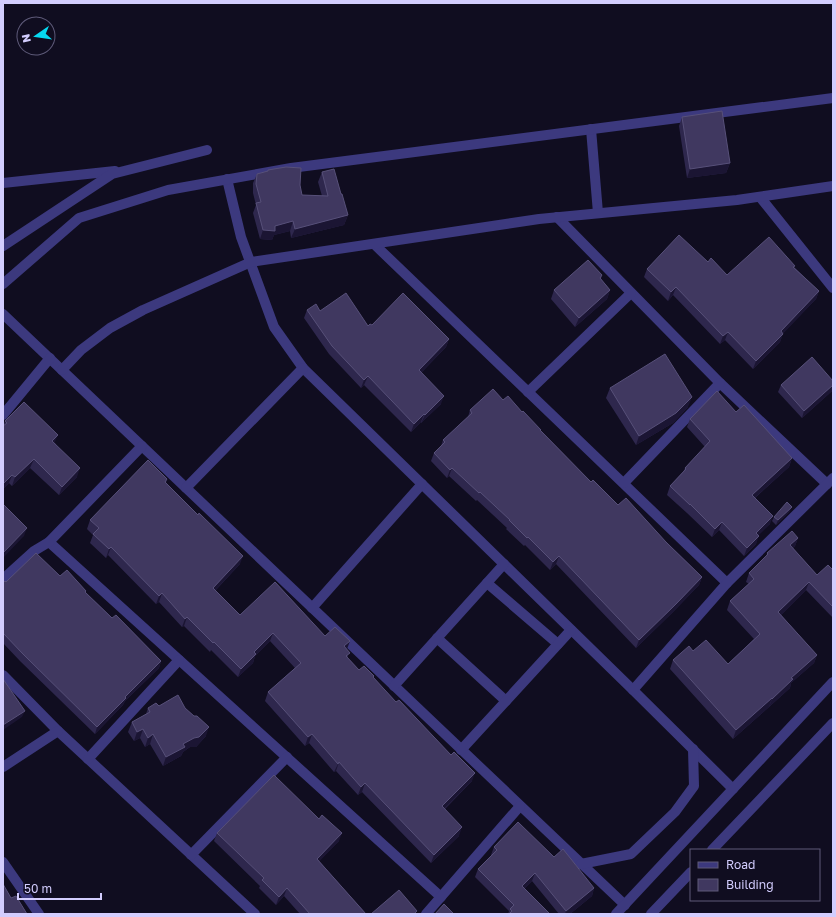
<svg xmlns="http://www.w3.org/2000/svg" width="836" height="917" font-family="'Golos Text',sans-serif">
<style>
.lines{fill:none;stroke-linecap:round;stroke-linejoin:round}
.minor{stroke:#3c397e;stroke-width:10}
.wall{fill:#2e274d}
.shaded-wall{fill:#1b1533}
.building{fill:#403860;stroke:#575079}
</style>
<rect width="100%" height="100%" fill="#100d20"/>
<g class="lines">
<g class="minor">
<path d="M591 129 598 213"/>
<path d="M227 179 241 237 274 327 303 368 633 690 733 789"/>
<path d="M3 183 115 171"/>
<path d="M760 197 833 288"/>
<path d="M557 217 720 383 827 484"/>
<path d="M374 244 727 583"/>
<path d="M3 246 112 174 207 150"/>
<path d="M3 284 79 218 168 190 291 168 833 98"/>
<path d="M3 314 625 905"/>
<path d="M62 370 81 350 110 328 143 310 251 262 539 219 737 200 833 186"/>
<path d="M528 392 631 293"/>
<path d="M3 415 50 358"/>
<path d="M624 483 720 383"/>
<path d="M186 488 303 368"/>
<path d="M49 542 441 897"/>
<path d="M3 579 34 551 49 542 142 446"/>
<path d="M487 583 558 644"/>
<path d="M312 608 422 484"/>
<path d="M437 638 506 701"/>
<path d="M3 675 58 731 255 914"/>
<path d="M394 686 504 564"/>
<path d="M633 690 727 583 833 478"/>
<path d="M461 750 571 630"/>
<path d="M88 759 179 660"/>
<path d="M3 767 58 731"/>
<path d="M712 850 833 723"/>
<path d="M191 855 287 757"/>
<path d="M3 862 39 914"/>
<path d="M581 864 631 854 675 812 694 786 693 749"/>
<path d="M426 914 520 806"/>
<path d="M616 914 833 682"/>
<path d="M651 914 691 872"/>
</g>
</g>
<g class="wall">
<path d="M682 117 730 163 726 173 687 178 679 126Z"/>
<path d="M322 172 341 194 348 215 344 225 291 238 290 231 274 235 272 240 260 239 253 213 256 205 253 193V183L257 174 300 185 302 195 322 196 318 182Z"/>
<path d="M708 262 727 275 794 267 819 291 816 299 783 333 780 342 753 369 725 340 720 344 673 295 668 301 644 277 647 269Z"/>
<path d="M602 275 601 279 610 290 607 299 575 327 551 299 554 290Z"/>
<path d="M307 310 320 311 368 326 372 325 449 339 446 347 421 373 441 404 421 423V422L411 432 364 385 361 388 329 354 304 318Z"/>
<path d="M833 381 832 391 802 418 778 392 781 385Z"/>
<path d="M610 388 688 407 673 423 636 445 606 398Z"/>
<path d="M503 400 522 412 591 482 618 505 666 542 702 577 699 585 673 612 636 648 556 564 550 570 525 545 524 546 506 529 507 528 477 500 476 501 449 476 447 478 431 461 434 453 441 446 443 440 468 417 470 410Z"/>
<path d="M736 412 792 458 789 467 755 498 770 524 758 535 756 544 744 556 719 530 712 537 687 513 667 495 670 486 683 472 685 468 705 447 687 427 690 419Z"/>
<path d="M5 421 55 443 77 477 59 495 30 468 12 486 9 483 3 489V426Z"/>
<path d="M167 479 166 483 240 564 215 591 240 615 325 636 347 649 348 658 359 670 373 678 472 781 445 809 459 836 431 863 362 792 358 795 336 771 334 772 309 743 305 746 265 701 268 692 295 668 270 641 255 656 253 663 238 677 211 650 210 652 184 626 182 627 159 602 156 604 108 555 106 558 90 543 93 535 87 529 90 520Z"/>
<path d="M790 511 776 525 772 521 774 517Z"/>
<path d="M798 538 795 546 793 548 817 575 833 570V618L806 590 781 615 817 655 814 663 791 683 790 688 769 707 733 739 670 669 673 660 693 651 728 664 754 639 727 610 730 601 749 584 746 582 749 573 766 557 767 553Z"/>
<path d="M60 576 85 592 112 618 161 661 159 668 125 701 123 705 95 734 20 661 3 643V583Z"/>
<path d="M159 706 185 708 206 736 196 747H190L183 752 181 756 163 766 150 744 145 747 140 738 134 741 128 732 132 722 146 714 148 708Z"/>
<path d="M217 833 339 841 319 861 366 914H300L284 896 276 905 259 888 260 886 214 841Z"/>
<path d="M494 847 554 857 594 888 592 896 570 914H559L532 881 524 889 550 914H508L509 911 475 877 478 869 492 855H491Z"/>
</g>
<g class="shaded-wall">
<path d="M730 163 726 173 687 178 690 169Z"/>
<path d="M348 215 344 225 291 238 295 229Z"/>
<path d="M293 221 290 231 274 235 272 240 260 239 263 230 275 226Z"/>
<path d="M676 287 673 295 668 301 671 292Z"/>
<path d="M610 290 607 299 575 327 579 318Z"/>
<path d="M819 291 816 299 778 339 781 331Z"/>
<path d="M728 332 725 340 720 344 723 336Z"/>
<path d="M783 334 780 342 753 369 756 361Z"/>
<path d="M449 339 446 347 416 378 419 370Z"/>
<path d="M368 376 364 385 361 388 364 380Z"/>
<path d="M833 385 832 391 802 418 804 411Z"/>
<path d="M444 396 441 404 421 423 425 415Z"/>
<path d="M692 397 688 407 673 423 636 445 639 436Z"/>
<path d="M424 414 421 422 411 432 414 424Z"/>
<path d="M58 435 54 444 52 441Z"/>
<path d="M792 458 789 467 749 503 752 495Z"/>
<path d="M34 459 30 468 12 486 15 477Z"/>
<path d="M80 468 77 477 59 495 62 487Z"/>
<path d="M452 468 449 476 447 478 450 470Z"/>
<path d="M12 475 9 483 3 489V484Z"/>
<path d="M792 507 790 511 776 525 778 520Z"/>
<path d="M773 516 770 524 753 541 756 533Z"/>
<path d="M722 522 719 530 712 537 715 529Z"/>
<path d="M27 528 24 536 3 558V553Z"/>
<path d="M759 536 756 544 744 556 747 548Z"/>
<path d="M798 538 795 546 787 553 790 545Z"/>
<path d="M111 547 108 555 106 558 109 549Z"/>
<path d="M243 556 240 564 209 597 213 588Z"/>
<path d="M559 556 556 564 550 570 553 562Z"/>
<path d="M702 577 699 585 673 612 636 648 639 640Z"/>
<path d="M809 582 806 590 775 621 778 612Z"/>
<path d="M162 593 159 602 156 604 159 596Z"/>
<path d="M187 617 184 626 182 627 185 619Z"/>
<path d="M273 633 270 641 255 656 253 663 238 677 241 669 254 652Z"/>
<path d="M350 641 347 649 344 646Z"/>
<path d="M817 655 814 663 791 683 790 688 769 707 772 699 791 678Z"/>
<path d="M161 661 159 668 125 701 123 705 95 734 97 727 125 697Z"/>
<path d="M772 698 769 707 733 739 736 730Z"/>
<path d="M25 711 22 717 3 730V725Z"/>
<path d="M209 727 206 736 196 747H190L183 752 181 756 163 766 166 757 183 744Z"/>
<path d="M143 729 140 738 134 741 137 732Z"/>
<path d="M153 734 150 744 145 747 148 738Z"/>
<path d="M312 734 309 743 305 746 308 737Z"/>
<path d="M339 762 336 771 334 772Z"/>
<path d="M475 773 472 781 439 814 442 806Z"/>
<path d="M365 783 362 792 358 795 361 787Z"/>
<path d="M462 827 459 836 431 863 434 855Z"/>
<path d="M342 833 339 841 314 867 317 859Z"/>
<path d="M535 873 532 881 519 894 522 886Z"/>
<path d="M287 888 284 896 276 905 279 897Z"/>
<path d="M594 888 592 896 570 914H565L566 911Z"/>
</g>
<g class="building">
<path d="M722 111 730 163 690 169 682 117Z"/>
<path d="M286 167 301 168 300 185 302 195 328 196 322 172 334 169 341 194H342L348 215 295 229 293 221 275 226V231L263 230 256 203 261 202 256 184 257 174 268 171V170Z"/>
<path d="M679 235 708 262 711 258 727 275 769 237 795 266 793 267 819 291 781 331 783 334 756 361 728 332 723 336 676 287 671 292 647 269Z"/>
<path d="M588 260 602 275 600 278 610 290 579 318 554 290Z"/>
<path d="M346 293 368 326 370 324 372 325 403 293 449 339 419 370 444 396 425 415 424 414 414 424 368 376 364 380 332 346 307 310 316 304 320 311Z"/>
<path d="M665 354 692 397 676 413 639 436 610 388Z"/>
<path d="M812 357 833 381V385L804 411 781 385Z"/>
<path d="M493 389 503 400 508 396 522 412 523 411 541 430H540L591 482 593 480 618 505 626 498 666 542 702 577 676 604 639 640 559 556 553 562 528 537 527 538 509 520H510L480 492 479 493 452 468 450 470 434 453 445 442 443 440 472 413 470 410Z"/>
<path d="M717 391 736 412 744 405 792 458 752 495 773 516 756 533 759 536 747 548 722 522 715 529 690 504V505L670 486 686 469 685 468 710 441 690 419Z"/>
<path d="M24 402 58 435 52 441 80 468 62 487 34 459 15 477 12 475 3 484V426L7 423 5 421Z"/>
<path d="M148 460 167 479 165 482 198 515 199 513 243 556 213 588 240 615 275 582 325 636 335 627 350 641 344 646 350 653 346 656 359 670 364 666 374 676 373 677 396 702 399 700 451 755 454 752 475 773 442 806 462 827 434 855 365 783 361 787 339 762 338 764 312 734 308 737 268 692 301 663 273 633 254 652 256 654 241 669 214 642 213 643 187 617 185 619 162 593 159 596 111 547 109 549 93 534 99 528 90 520Z"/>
<path d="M787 502 792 507 778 520 774 517Z"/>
<path d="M3 504 27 528 3 553Z"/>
<path d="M792 531 798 538 790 545 817 575 828 565 833 570V607L809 582 778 612 817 655 791 678 793 679 772 699V698L736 730 673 660 689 646 693 651 706 640 728 664 760 634 730 601 754 579 749 573 768 554 767 553Z"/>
<path d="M36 553 60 576 67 570 86 591 85 592 112 618 116 615 161 661 125 697 126 698 97 727 23 654 3 633V583L5 581 6 582Z"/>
<path d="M3 679 25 711 3 725Z"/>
<path d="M178 695 185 708 194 716H197L209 727 199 737 194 738 183 744 185 747 166 757 153 734 148 738 143 729 137 732 132 722 150 712 148 708 156 703 159 706Z"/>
<path d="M274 775 319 819 322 815 342 833 317 859 366 914H310L287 888 279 897 262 880 264 878 217 833Z"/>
<path d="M518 822 554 857 563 849 594 888 566 911 535 873 522 886 550 914H509L512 911 510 909 514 905 478 869 497 850 494 847Z"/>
<path d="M3 884 11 898 16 896 27 914H3Z"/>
<path d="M399 890 417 911 414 914H371Z"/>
<path d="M444 904 454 914H435Z"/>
</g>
<rect width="836" height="917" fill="none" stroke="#d3cdfe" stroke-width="8"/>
<rect x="690" y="849" width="130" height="52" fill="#100d20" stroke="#5e5a79"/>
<rect x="698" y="862" width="20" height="6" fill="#3c397e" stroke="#5e5a79"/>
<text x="726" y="869" font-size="12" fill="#d3cdfe">Road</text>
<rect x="698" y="879" width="20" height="12" fill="#403860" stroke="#5e5a79"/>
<text x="726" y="889" font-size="12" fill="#d3cdfe">Building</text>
<g transform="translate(36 36) rotate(257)"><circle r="19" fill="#100d20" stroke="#5e5a79"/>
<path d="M0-3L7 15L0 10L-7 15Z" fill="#06d9f1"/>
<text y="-6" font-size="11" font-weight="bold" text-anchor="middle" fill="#d3cdfe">N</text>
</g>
<path d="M18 893v6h83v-6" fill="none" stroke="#d3cdfe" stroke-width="2"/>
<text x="24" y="893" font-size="12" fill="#d3cdfe" stroke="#100d20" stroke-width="3" paint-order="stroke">50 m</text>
</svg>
